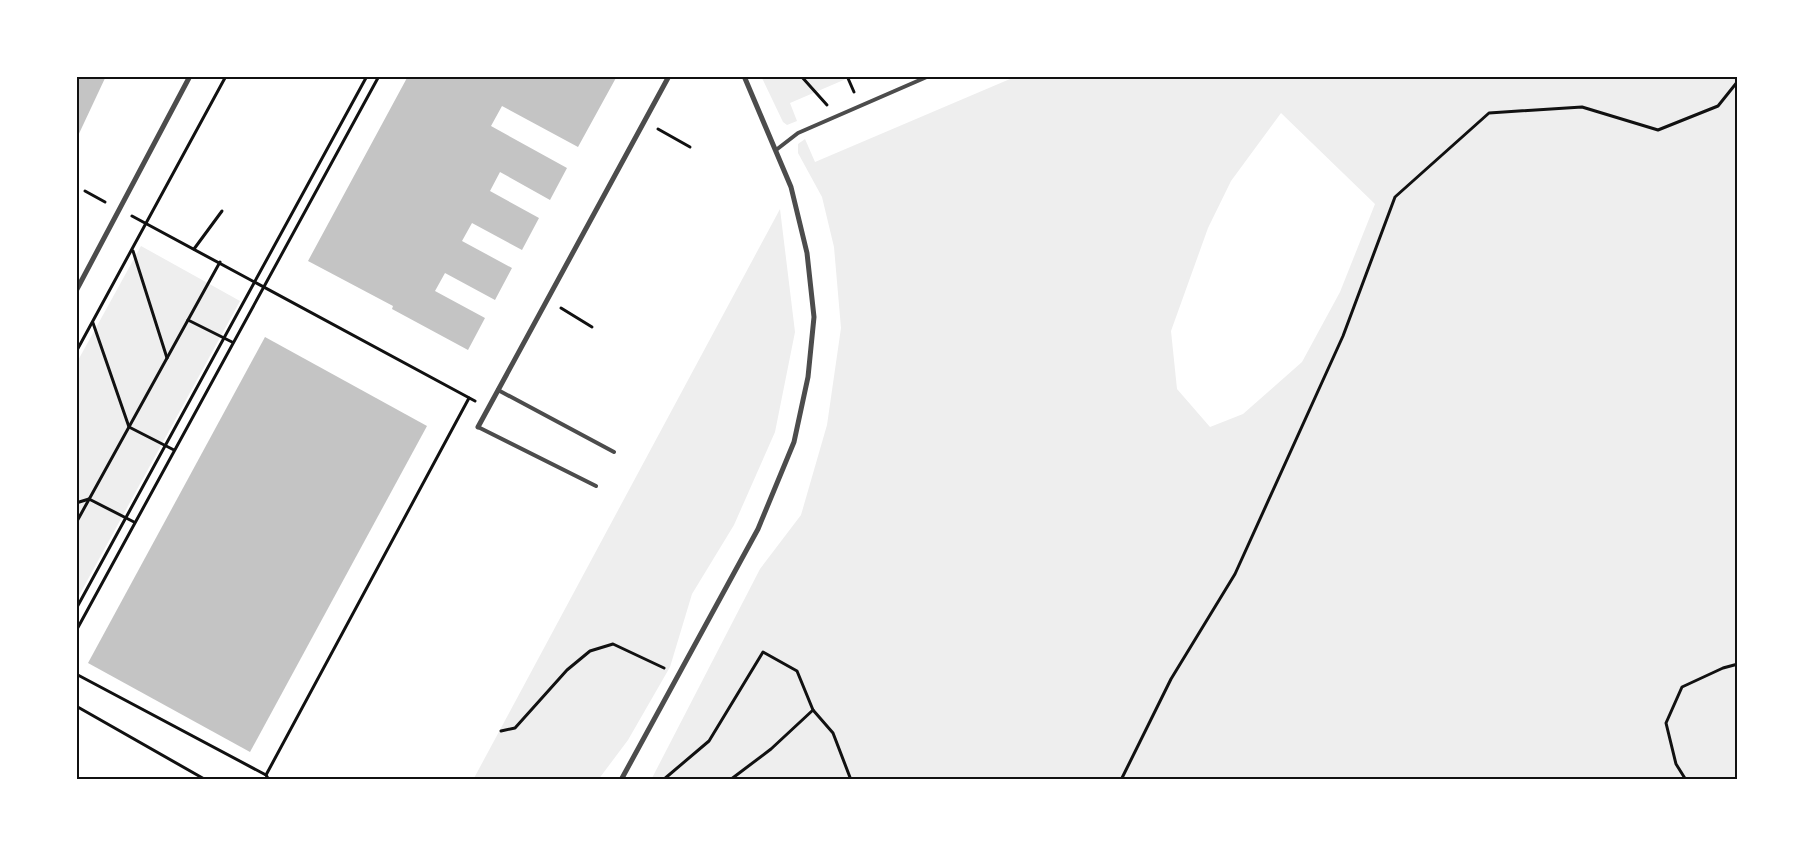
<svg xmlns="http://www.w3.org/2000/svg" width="1814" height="856" font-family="'IBM Plex Serif',serif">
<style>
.green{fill:#eee;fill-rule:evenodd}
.building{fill:#c4c4c4}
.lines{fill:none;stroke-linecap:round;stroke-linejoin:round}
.path{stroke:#111;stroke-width:3}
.service{stroke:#4c4c4c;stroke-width:4}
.minor{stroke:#4c4c4c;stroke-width:5}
.neatline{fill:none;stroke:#111;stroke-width:2}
</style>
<rect width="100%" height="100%" fill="#fff"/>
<g class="green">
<path d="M761 76H853L790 103 797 121 787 125 783 122Z"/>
<path d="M1017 76H1738V780H651L760 569 801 515 827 425 841 328 834 247 822 197 798 153V144L805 139 815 162ZM1281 113 1375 204 1340 292 1302 362 1243 414 1210 427 1177 389 1171 331 1208 228 1231 181Z"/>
<path d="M780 209 795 332 775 432 734 525 692 594 670 667 628 740 598 780H473Z"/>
<path d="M141 246 240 301 76 601V364Z"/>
</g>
<g class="building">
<path d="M76 76H106L76 140Z"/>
<path d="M408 76H617L578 147 502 106 491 126 567 168 550 200 500 172 490 191 539 218 522 250 472 223 462 241 512 268 495 300 445 273 435 291 485 318 468 350 392 309 393 306 308 261Z"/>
<path d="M265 337 427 426 250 752 88 663Z"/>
</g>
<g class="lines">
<g class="path">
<path d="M801 76 827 105"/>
<path d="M847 76 854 92"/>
<path d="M658 129 690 147"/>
<path d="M85 191 105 202"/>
<path d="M132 216 475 401"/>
<path d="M194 249 222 211"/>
<path d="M133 251 167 358"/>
<path d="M561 308 592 327"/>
<path d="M188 320 232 342"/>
<path d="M93 323 129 427 174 450"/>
<path d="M76 352 226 76"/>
<path d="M76 503 89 499 134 522"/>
<path d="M76 523 220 262"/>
<path d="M76 609 367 76"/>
<path d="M76 631 379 76"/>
<path d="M76 674 266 775 269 780"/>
<path d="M76 706 206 780"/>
<path d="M501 731 515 728 567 670 590 651 613 644 664 668"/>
<path d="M266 775 469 398"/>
<path d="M663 780 709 741 763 652 797 671 813 710 833 733 851 780"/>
<path d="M730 780 771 749 813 710"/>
<path d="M1121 780 1171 679 1235 574 1343 336 1395 197 1489 113 1582 107 1658 130 1718 106 1738 81"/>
<path d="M1686 780 1676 764 1666 723 1682 687 1723 668 1738 664"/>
</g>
<g class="service">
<path d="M776 150 798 133 929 76"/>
<path d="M498 390 614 452"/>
<path d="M478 427 596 486"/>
</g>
<g class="minor">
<path d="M76 291 190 76"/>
<path d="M478 427 669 76"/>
<path d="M621 780 758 529 794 442 808 377 814 317 807 253 791 187 744 76"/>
</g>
</g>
<rect width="1814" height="856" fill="none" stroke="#ffffff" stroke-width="155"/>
<rect x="78" y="78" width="1658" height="700" class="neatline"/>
</svg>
